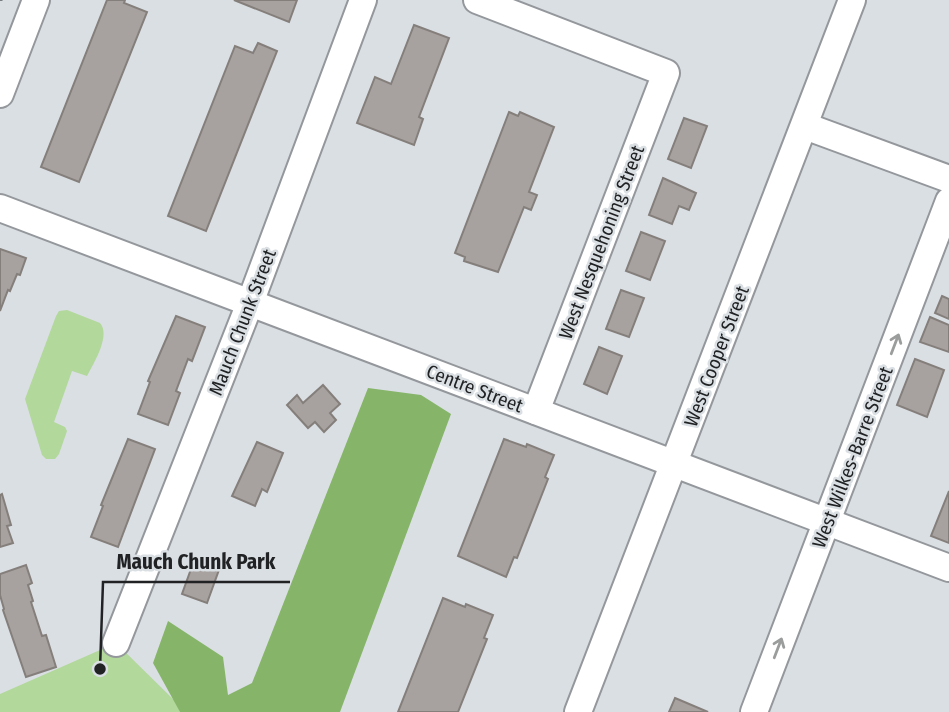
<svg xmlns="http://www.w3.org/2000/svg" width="949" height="712" font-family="'Fira Sans Condensed',sans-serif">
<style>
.green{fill:#b2d89b}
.forest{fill:#86b569}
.building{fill:#a7a19f;stroke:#857f7c;stroke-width:2}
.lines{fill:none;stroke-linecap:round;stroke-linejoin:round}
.minor-casing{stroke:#94989c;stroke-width:30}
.minor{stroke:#fff;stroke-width:26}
.rail{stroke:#797d80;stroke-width:5;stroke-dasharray:10 5;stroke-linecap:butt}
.oneway{stroke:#9b9c9c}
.labels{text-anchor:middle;stroke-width:5;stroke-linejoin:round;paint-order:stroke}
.street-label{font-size:19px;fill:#202223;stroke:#dadfe4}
.leader{fill:none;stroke:#202223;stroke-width:2.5}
.callout-dot{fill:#202223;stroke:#dadfe4;stroke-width:2.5}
.callout-label{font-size:21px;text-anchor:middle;font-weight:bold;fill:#202223;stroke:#dadfe4;stroke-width:5;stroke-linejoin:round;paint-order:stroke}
</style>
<rect width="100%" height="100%" fill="#dadfe4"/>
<g class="green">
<path d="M67 310 100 323C111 335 94 363 87 376L72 371 54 422 65 427 67 431 59 454 55 459H46L42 455 25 399 56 316 59 311Z"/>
<path d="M116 643 176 702 180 712H0V694Z"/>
</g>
<path class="forest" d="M368 388 421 395 451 414 340 712H180L153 663 168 621 223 657 228 695 252 683Z"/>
<g class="building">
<path d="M107 0H125L124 3 147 12 79 182 41 167Z"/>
<path d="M234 0H297L289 22Z"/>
<path d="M414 25 449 38 419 117 423 119 414 145 357 123 375 77 391 84Z"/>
<path d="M258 43 277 51 206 231 168 216 235 46 253 53Z"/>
<path d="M509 112 518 116 520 112 554 127 529 192 537 195 531 210 524 207 498 272 464 261 465 257 455 253Z"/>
<path d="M684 118 707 126 691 168 668 159Z"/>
<path d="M663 178 696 193 689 210 679 206 672 224 649 215Z"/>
<path d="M641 232 665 241 650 280 626 271Z"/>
<path d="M0 249 26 258 20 275 17 274 10 291 8 290 0 311Z"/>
<path d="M621 290 644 298 629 337 606 329Z"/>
<path d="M942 296 949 299V319L935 313Z"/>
<path d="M176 316 205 327 192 361 188 359 176 391 180 393 168 425 138 414 150 382 148 381Z"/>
<path d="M930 317 949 325V352L920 342Z"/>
<path d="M599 347 622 356 607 394 584 384Z"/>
<path d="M915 359 944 370 927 417 897 405Z"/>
<path d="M323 385 340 404 330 413 336 420 324 432 315 422 308 428 287 405 297 395 303 403Z"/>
<path d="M128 439 155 449 118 547 91 537 103 506 101 505Z"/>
<path d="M504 439 526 447 527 444 554 455 545 477 548 479 517 558 514 557 506 577 458 556Z"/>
<path d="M257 442 283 453 267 492 262 489 255 506 232 496Z"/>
<path d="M949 491V543L931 536Z"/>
<path d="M2 494 11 525 7 526 13 543 0 547V495Z"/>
<path d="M195 558 220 567 207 603 182 594Z"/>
<path d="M26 565 32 583 28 585 33 601 31 602 42 636 46 635 56 667 26 677 3 610 4 609 0 595V574Z"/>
<path d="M443 598 465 607 466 604 493 615 484 638 487 639 458 712H398Z"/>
<path d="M675 698 708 712H669Z"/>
</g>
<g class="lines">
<g class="minor-casing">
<g id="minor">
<path d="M477 0 666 73 536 411"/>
<path d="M0 94 36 0"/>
<path d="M805 126 949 179"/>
<path d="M0 208 949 568"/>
<path d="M116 643 250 303 363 0"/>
<path d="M578 712 852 0"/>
<path d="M754 712 949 201"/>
</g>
</g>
<use href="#minor" class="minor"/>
<path class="rail" d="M0 1V0"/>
</g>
<defs><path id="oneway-shaft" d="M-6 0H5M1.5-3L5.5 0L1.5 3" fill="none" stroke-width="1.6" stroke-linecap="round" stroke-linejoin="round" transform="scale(1.75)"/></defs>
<g class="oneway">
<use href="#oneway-shaft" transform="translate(895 344) rotate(-69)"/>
<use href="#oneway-shaft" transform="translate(778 648) rotate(-69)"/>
</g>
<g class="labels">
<g class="street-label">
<text transform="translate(601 242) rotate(-69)" y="7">West Nesquehoning Street</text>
<text transform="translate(242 322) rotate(-69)" y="7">Mauch Chunk Street</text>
<text transform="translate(716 356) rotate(-69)" y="7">West Cooper Street</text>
<text transform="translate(475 388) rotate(21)" y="7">Centre Street</text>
<text transform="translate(852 457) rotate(-69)" y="7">West Wilkes-Barre Street</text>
</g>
</g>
<path class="leader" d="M100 669L103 582H290"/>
<circle class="callout-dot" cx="100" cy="669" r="7"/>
<g class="callout-label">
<text x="196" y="569">Mauch Chunk Park</text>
</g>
</svg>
